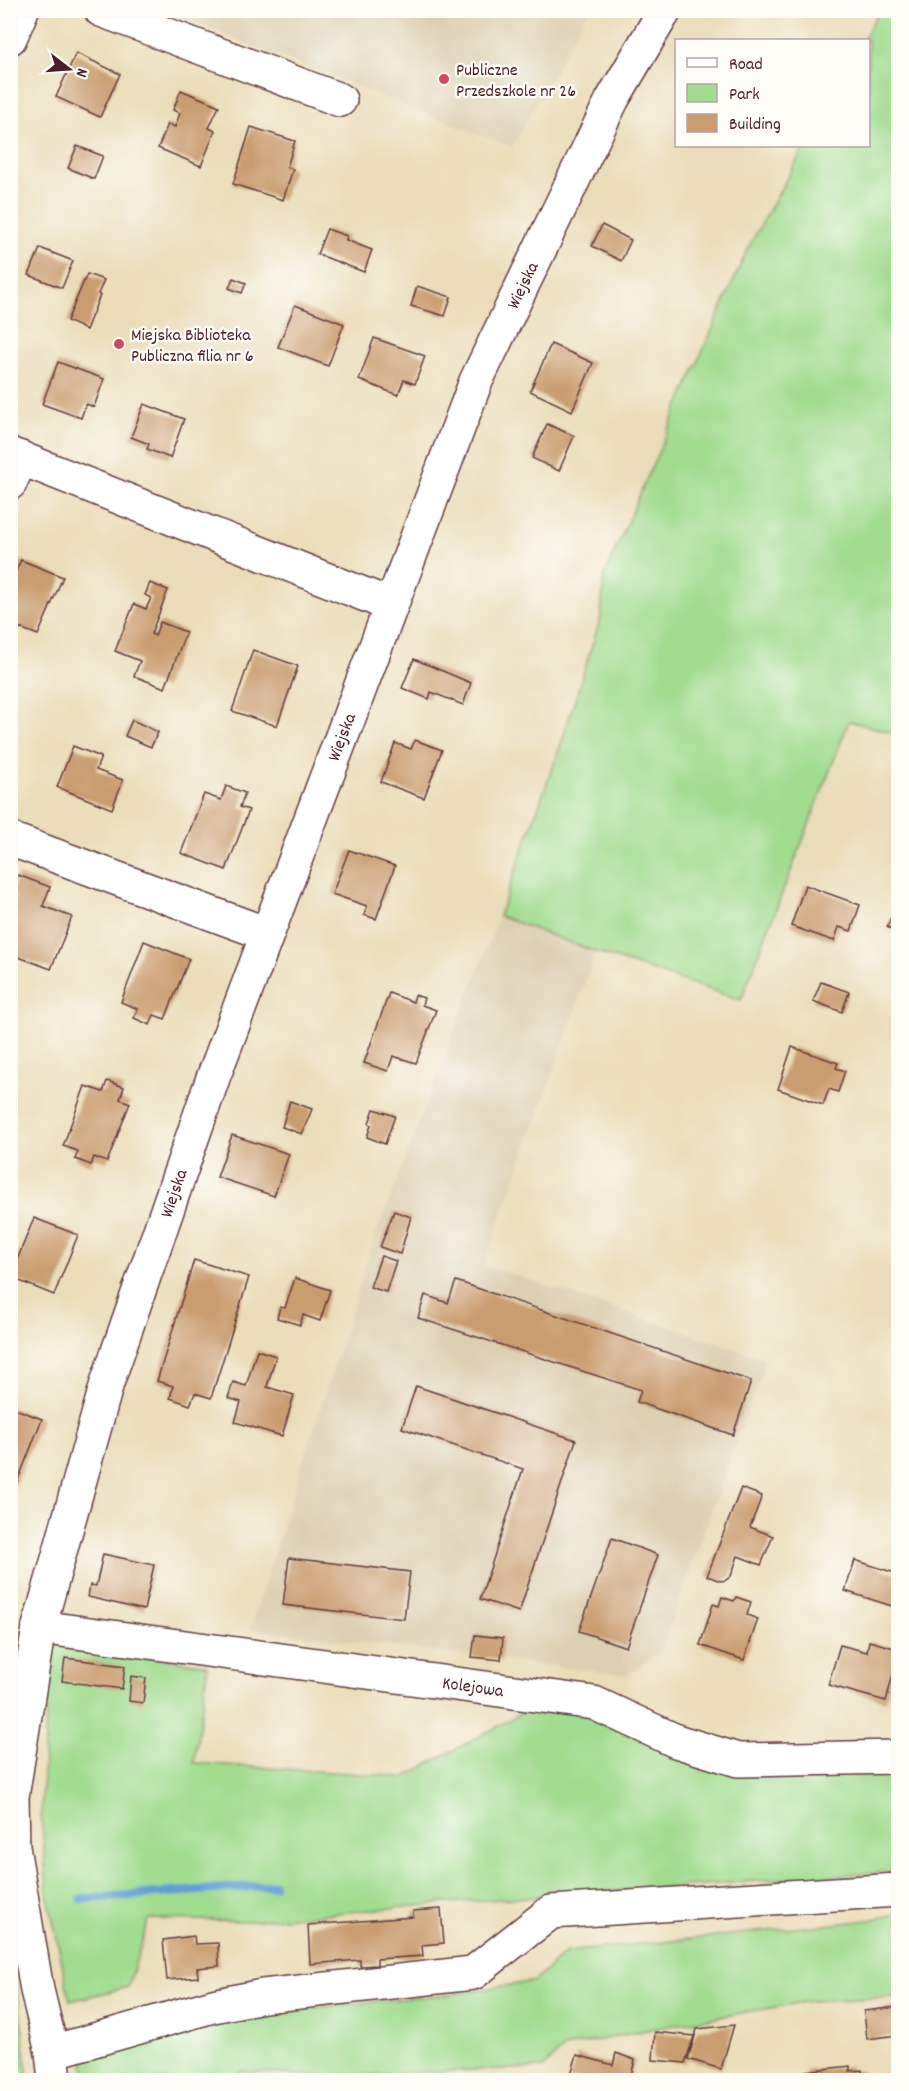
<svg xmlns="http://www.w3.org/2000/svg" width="909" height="2091" font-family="Dekko,sans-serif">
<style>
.built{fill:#ddcfb1}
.green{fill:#a1dc8f;stroke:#767e5d;stroke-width:1.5}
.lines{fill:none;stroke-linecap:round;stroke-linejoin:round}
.stream{stroke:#649fd4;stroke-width:9}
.building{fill:#ca9d71}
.minor-casing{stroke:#623c40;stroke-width:36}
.minor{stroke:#fff;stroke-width:33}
.poi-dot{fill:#d1495b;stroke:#fdfcf7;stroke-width:2}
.labels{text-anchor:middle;stroke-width:5;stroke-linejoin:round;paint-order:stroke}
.poi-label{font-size:18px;fill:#4a1f2b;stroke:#fdfcf7;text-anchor:start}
.street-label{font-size:18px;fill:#4a1f2b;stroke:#fdfcf7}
</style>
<rect width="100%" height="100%" fill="#fdfcf7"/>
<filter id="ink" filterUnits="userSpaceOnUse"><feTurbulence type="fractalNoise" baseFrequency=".0167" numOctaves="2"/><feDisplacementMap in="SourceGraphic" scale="12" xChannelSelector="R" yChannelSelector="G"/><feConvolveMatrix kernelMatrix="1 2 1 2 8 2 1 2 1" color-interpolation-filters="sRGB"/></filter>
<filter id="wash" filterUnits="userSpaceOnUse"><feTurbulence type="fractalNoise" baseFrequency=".008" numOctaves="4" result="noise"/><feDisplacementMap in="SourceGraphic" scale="24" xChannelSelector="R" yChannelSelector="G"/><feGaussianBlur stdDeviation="1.35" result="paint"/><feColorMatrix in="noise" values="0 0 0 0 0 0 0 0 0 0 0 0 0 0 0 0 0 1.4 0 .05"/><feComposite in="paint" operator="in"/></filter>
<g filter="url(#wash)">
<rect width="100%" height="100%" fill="#ebddb9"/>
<g class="built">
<path d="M162 11 588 10V11L512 147Z"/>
<path d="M499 916 596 952 484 1265 766 1359 661 1651 627 1675 250 1629 373 1242Z"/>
</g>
<g class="green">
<path d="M879 11H898V734L849 721 741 1000 596 952 499 916 560 747 601 617 604 576 747 250 805 146H868V40H863Z"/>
<path d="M55 1644 208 1665 194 1763 405 1777 544 1701 576 1707 710 1769 898 1771V1871L445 1903 251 1921 149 1919 128 1987 70 2001 48 1897 41 1812 47 1699Z"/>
<path d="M898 1914V1997L810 2001 651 2029 564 2048 543 2068 470 2070 324 2077 242 2071 227 2080H86L84 2060 217 2023 306 2008 453 1994 535 1981 566 1952 862 1921Z"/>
<path d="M11 1960 20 2007 28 2080H11Z"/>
</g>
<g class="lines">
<path class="stream" d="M81 1899 274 1885"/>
</g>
<g id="blocks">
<g class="building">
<path d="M76 53 120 74 100 117 56 97Z"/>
<path d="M181 90 219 106 209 128 215 131 201 166 158 148 168 124 175 127 180 113 173 110Z"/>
<path d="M251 127 295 141 287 167 293 169 283 200 233 184Z"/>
<path d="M77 146 103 156 94 179 68 168Z"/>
<path d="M602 225 631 240 621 261 592 246Z"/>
<path d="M327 229 347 236 346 240 372 250 364 272 317 254Z"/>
<path d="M40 248 73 261 62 288 29 275Z"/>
<path d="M87 274 104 280 98 294 100 295 86 330 67 321Z"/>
<path d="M233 278 246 283 242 293 229 288Z"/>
<path d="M417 286 451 297 445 316 411 306Z"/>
<path d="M295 305 344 324 328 366 278 347Z"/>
<path d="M374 338 425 356 415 384 404 380 398 395 359 380Z"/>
<path d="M551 344 593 363 572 411 530 391Z"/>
<path d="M58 362 104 379 94 407 86 404 81 418 42 404Z"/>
<path d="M144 404 184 419 170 458 147 449 149 444 131 437Z"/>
<path d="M547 424 574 436 559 471 532 458Z"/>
<path d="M21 560 63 577 38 635 10 624V584Z"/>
<path d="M150 583 168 590 151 634 155 636 160 622 186 632 165 688 134 676 140 661 115 651 134 604 146 609 151 598 145 595Z"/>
<path d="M253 650 298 666 277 726 232 711Z"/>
<path d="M414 659 471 683 463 705 431 692 429 699 402 688Z"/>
<path d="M132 720 158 732 151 747 125 736Z"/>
<path d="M415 740 442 750 424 798 381 782 395 743 411 749Z"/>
<path d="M73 746 101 757 96 770 123 780 112 809 57 787Z"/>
<path d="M226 786 245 793 240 807 249 810 226 870 181 853 204 794 221 800Z"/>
<path d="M898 834V853L892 851Z"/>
<path d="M349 850 395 866 376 919 364 915 367 906 332 894Z"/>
<path d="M18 875 50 887 43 906 72 917 51 969 10 954V909L16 895 11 894Z"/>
<path d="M805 885 860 905 851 931 839 927 834 941 791 926Z"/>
<path d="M898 901V932L887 927Z"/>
<path d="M144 941 189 959 165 1019 154 1015 150 1025 134 1018 138 1009 121 1002Z"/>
<path d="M821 982 849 992 842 1012 813 1001Z"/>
<path d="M389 993 413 1002 415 995 424 998 422 1005 436 1010 416 1063 393 1056 388 1071 364 1063Z"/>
<path d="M792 1047 838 1063 836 1068 845 1071 838 1092 829 1089 823 1105 778 1089Z"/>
<path d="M107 1081 124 1087 120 1099 130 1103 107 1162 94 1157 91 1165 75 1159 78 1151 63 1146 85 1086 103 1092Z"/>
<path d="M290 1101 312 1109 302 1134 282 1127Z"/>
<path d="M374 1109 395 1116 385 1144 367 1137 371 1125 369 1123Z"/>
<path d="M232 1135 289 1154 274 1196 217 1177Z"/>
<path d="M394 1211 411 1217 400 1254 380 1247Z"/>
<path d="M34 1218 78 1235 54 1295 10 1277Z"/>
<path d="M381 1256 396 1261 386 1292 370 1287Z"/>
<path d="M194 1260 249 1277 211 1398 195 1393 190 1405 170 1398 173 1386 157 1381Z"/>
<path d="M295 1278 330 1290 320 1321 303 1315 300 1325 277 1318 280 1307 285 1308Z"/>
<path d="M456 1281 751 1381 733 1435 637 1402 641 1390 418 1318 425 1295 448 1303Z"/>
<path d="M257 1350 276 1356 267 1387 294 1395 282 1436 235 1422 241 1402 228 1398 233 1382 246 1386Z"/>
<path d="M416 1386 576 1440 519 1612 480 1599 523 1469 402 1428Z"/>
<path d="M10 1407 42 1419 14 1490 10 1489Z"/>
<path d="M741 1488 762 1496 750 1527 773 1536 761 1565 738 1556 731 1576 726 1580 721 1581 707 1576Z"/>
<path d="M612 1538 658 1555 626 1647 579 1631Z"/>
<path d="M103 1554 154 1565 144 1610 88 1597 90 1585 96 1586Z"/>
<path d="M289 1558 410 1572 404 1619 283 1605Z"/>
<path d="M855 1560 898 1574V1608L845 1591Z"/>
<path d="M722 1597 734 1601 736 1597 751 1602 747 1615 758 1619 744 1660 700 1645 713 1604 719 1606Z"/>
<path d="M475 1635 503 1638 501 1660 472 1657Z"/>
<path d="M869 1641 898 1649V1656L886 1701 828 1685 840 1645 867 1652Z"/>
<path d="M65 1658 125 1666 122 1689 62 1681Z"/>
<path d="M131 1676 146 1678 143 1703 129 1701Z"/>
<path d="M441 1909 444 1943 422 1945 423 1956 377 1959V1965L360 1966V1960L310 1964 308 1925 413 1917V1911Z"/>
<path d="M194 1936 195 1944 218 1943 219 1966 197 1968 198 1977 167 1980 163 1940Z"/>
<path d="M898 2007V2035L867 2039 864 2011Z"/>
<path d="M734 2025 721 2069 688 2059 697 2029Z"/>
<path d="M655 2032 694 2036 685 2063 653 2060Z"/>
<path d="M616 2053 635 2060 630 2080H569L577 2055 613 2065Z"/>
<path d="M850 2066V2071L862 2070 864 2080H806L805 2071Z"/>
</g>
</g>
</g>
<g filter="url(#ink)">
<use href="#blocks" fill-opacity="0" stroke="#623c40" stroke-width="1.5"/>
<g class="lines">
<g class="minor-casing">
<g id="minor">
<path d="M101 10 340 100"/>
<path d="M10 38 22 10"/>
<path d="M10 454 391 605"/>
<path d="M10 483 21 458"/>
<path d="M10 839 267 934"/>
<path d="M39 1627 594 1703 676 1741 738 1760 898 1757"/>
<path d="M52 2052 37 1990 13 1847 12 1797 39 1627 107 1383 213 1078 476 381 612 100 665 10"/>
<path d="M55 2080 52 2052 213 2006 263 1996 473 1973 551 1912 898 1890"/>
</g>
</g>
<use href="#minor" class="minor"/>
</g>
</g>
<g class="poi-dot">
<circle cx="444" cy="79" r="6"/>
<circle cx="119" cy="344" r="6"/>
</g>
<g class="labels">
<g class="poi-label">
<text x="456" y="75">Publiczne<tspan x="456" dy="21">Przedszkole nr 26</tspan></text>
<text x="131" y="340">Miejska Biblioteka<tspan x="131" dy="21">Publiczna filia nr 6</tspan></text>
</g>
<g class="street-label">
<text transform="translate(522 285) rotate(-64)" y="6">Wiejska</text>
<text transform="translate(341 737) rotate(-69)" y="6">Wiejska</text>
<text transform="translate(173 1193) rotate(-71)" y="6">Wiejska</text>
<text transform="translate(473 1686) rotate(8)" y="6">Kolejowa</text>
</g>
</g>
<rect width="909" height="2091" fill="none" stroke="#fdfcf7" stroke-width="36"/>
<rect x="675" y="39" width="195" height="108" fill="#fdfcf7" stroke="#b5a4a5" stroke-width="1.5"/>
<rect x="687" y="58" width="30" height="9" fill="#ffffff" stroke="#b5a4a5" stroke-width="1.5"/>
<text x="729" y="69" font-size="18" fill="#4a1f2b">Road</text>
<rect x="687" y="84" width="30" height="18" fill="#a1dc8f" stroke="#b5a4a5" stroke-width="1.5"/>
<text x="729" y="99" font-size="18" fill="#4a1f2b">Park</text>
<rect x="687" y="114" width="30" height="18" fill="#ca9d71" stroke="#b5a4a5" stroke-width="1.5"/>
<text x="729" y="129" font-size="18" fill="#4a1f2b">Building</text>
<g transform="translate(69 69) rotate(107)" stroke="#fdfcf7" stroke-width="4.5" paint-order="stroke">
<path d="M0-4.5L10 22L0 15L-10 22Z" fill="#4a1f2b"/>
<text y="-9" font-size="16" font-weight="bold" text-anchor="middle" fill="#4a1f2b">N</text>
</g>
</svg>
